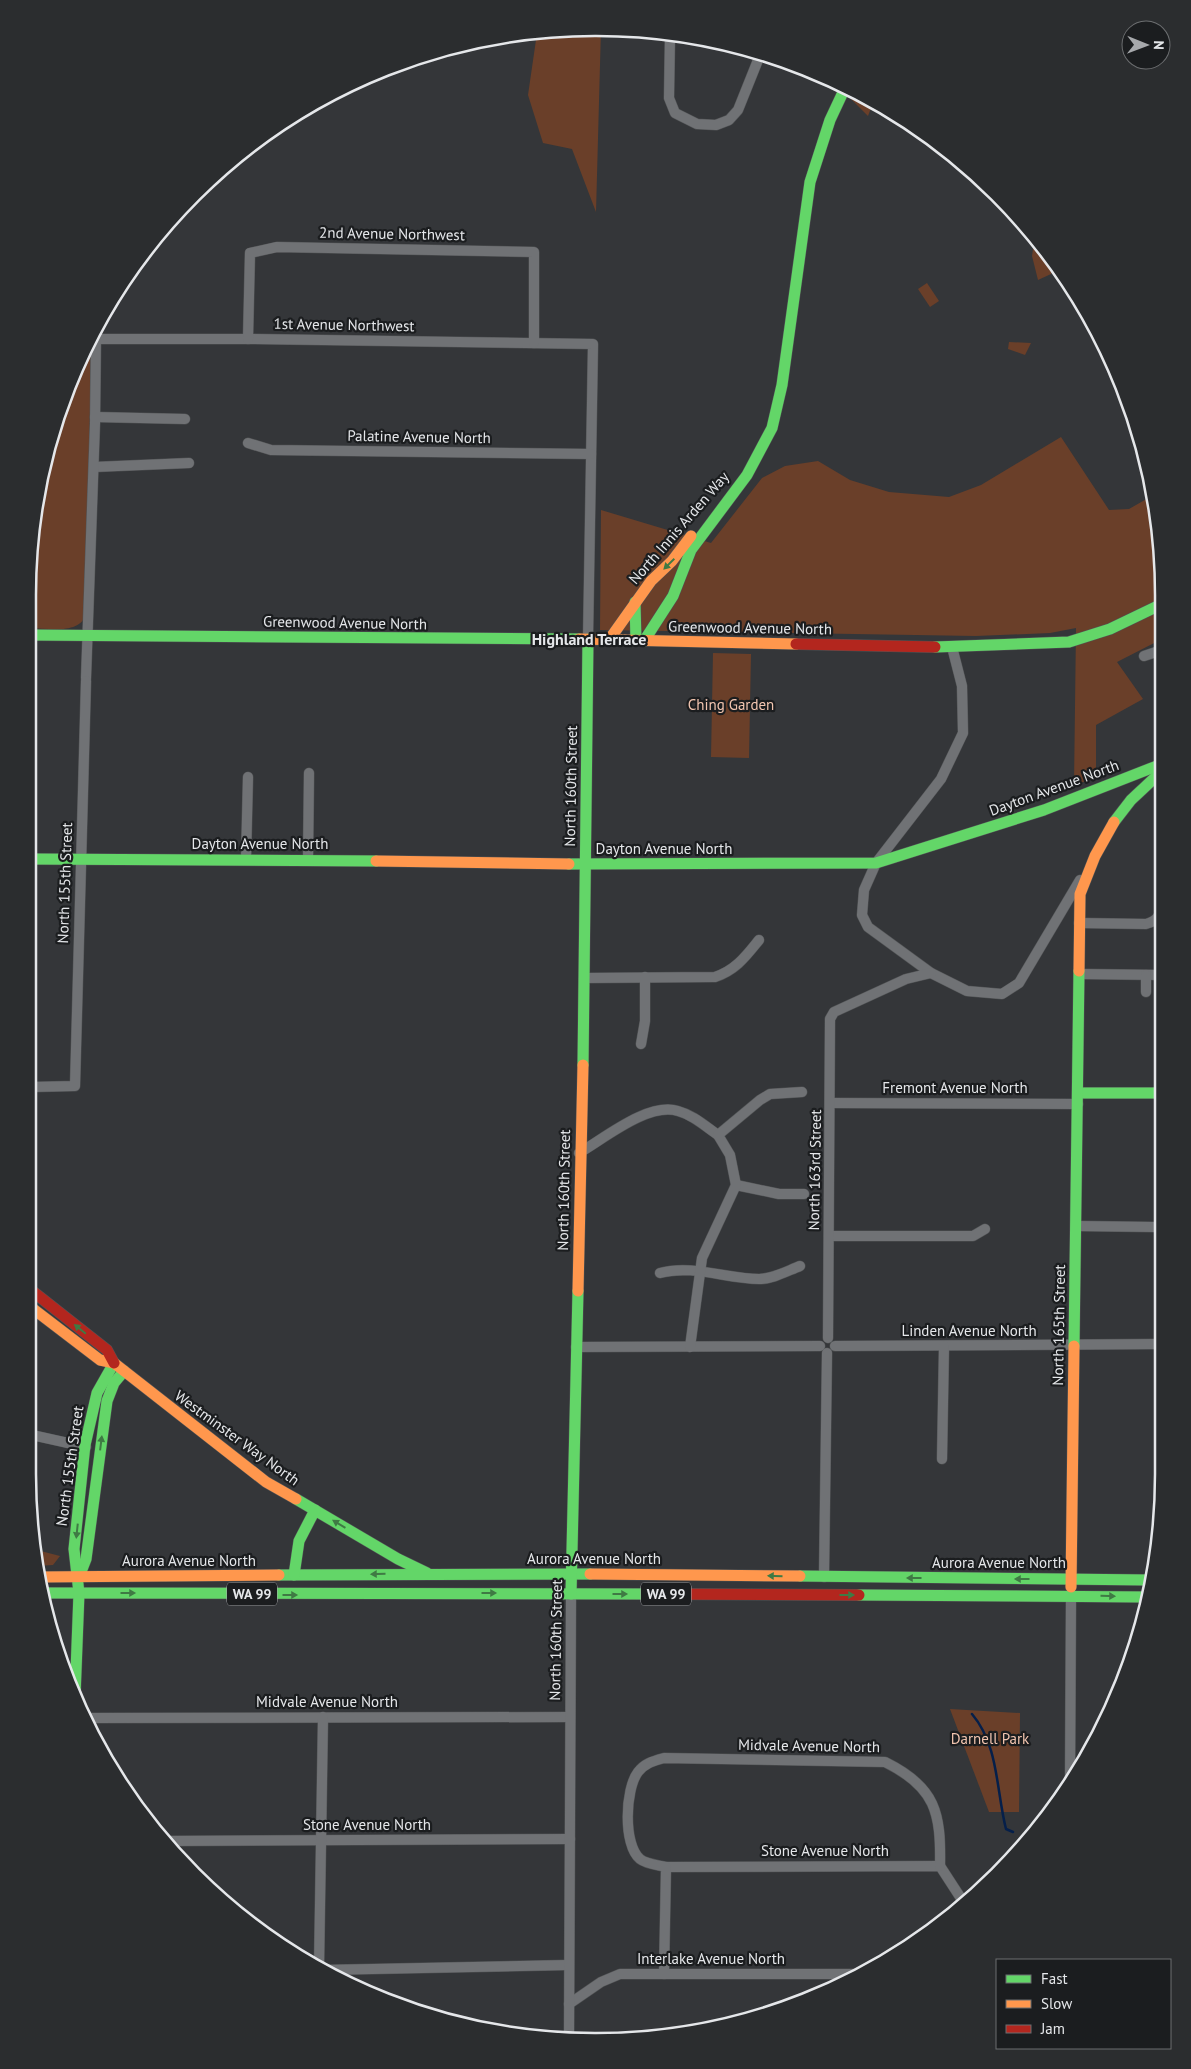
<svg xmlns="http://www.w3.org/2000/svg" width="1191" height="2069" font-family="'PT Sans',sans-serif">
<style>
.green{fill:#6a3f29}
.lines{fill:none;stroke-linecap:round;stroke-linejoin:round}
.stream{stroke:#051f4a;stroke-width:2.5}
.street-casing{stroke:#515355;stroke-width:11}
.fast-casing{stroke:#515355;stroke-width:12}
.slow-casing{stroke:#515355;stroke-width:12}
.jam-casing{stroke:#515355;stroke-width:12}
.street{stroke:#707275;stroke-width:10}
.fast{stroke:#63d668;stroke-width:11}
.slow{stroke:#ff974d;stroke-width:11}
.jam{stroke:#b3261e;stroke-width:11}
.oneway{fill:#3f7a44}
.labels{text-anchor:middle;stroke-width:4.5;stroke-linejoin:round;paint-order:stroke}
.shield{fill:#1b1d1f;stroke:#a8aaad;stroke-width:1}
.shield-label{font-size:14px;font-weight:bold;fill:#e5e7ea}
.street-label{font-size:15px;fill:#e5e7ea;stroke:#1b1d1f}
.park-label{font-size:15px;fill:#f2c5b0;stroke:#1b1d1f}
.neighbourhood-label{font-size:16px;font-weight:bold;fill:#e5e7ea;stroke:#1b1d1f}
.rim{fill:none;stroke:#e5e7ea;stroke-width:2.5}
</style>
<rect width="100%" height="100%" fill="#343639"/>
<g class="green">
<path d="M595 28H601L596 212 572 149 543 143 528 95 537 33Z"/>
<path d="M835 83 884 109 871 108 868 116Z"/>
<path d="M1037 246 1054 268 1051 274 1038 280 1032 256 1033 249Z"/>
<path d="M927 283 939 301 930 307 918 289Z"/>
<path d="M1009 342 1031 343 1025 355 1008 349Z"/>
<path d="M91 345 87 612C81 636 48 628 29 628V558L58 413Z"/>
<path d="M1061 437 1109 510 1129 509 1150 497 1162 558V639L1117 662 1143 699 1096 725V778L1074 785 1076 628 1050 633 976 636 600 630 601 510 711 543 762 478 785 466 818 461 850 480 889 492 949 497 981 485Z"/>
<path d="M713 653 751 654 749 758 711 757Z"/>
<path d="M33 1549 60 1556 53 1565 37 1566Z"/>
<path d="M950 1709 1020 1713 1019 1812H989Z"/>
</g>
<g class="lines">
<path class="stream" d="M972 1714C999 1746 996 1790 1006 1829L1013 1832"/>
<g class="street-casing">
<g id="street">
<path d="M670 35 669 98 675 113 697 124 716 125 729 120 738 110 760 55"/>
<path d="M96 339H248L593 344 588 639"/>
<path d="M248 339 250 253 277 247 534 252V343"/>
<path d="M95 417 185 419"/>
<path d="M248 443 271 450 591 454"/>
<path d="M94 467 189 463"/>
<path d="M952 647 962 686 963 733 941 779 876 863 864 890 862 915 868 927 931 973 967 991 1002 994 1019 983 1080 880"/>
<path d="M1144 656 1162 650"/>
<path d="M86 678 95 423 96 336"/>
<path d="M246 859 248 777"/>
<path d="M308 860 309 773"/>
<path d="M1079 923 1146 924C1162 920 1161 910 1162 895"/>
<path d="M1080 974 1162 975"/>
<path d="M585 978 715 977C736 970 746 956 759 940"/>
<path d="M1146 992V975"/>
<path d="M641 1044 645 1021V977"/>
<path d="M31 1087 75 1086 86 681"/>
<path d="M831 1103 1078 1104"/>
<path d="M579 1153C605 1138 648 1102 678 1111 693 1115 705 1126 718 1135"/>
<path d="M736 1185 779 1194H804"/>
<path d="M1076 1226 1155 1227"/>
<path d="M829 1236H973L985 1229"/>
<path d="M660 1273C692 1264 727 1279 759 1279 773 1279 787 1271 800 1266"/>
<path d="M828 1338 830 1019 834 1012 906 979 931 973"/>
<path d="M835 1346 1162 1344"/>
<path d="M576 1347 820 1346"/>
<path d="M690 1347 702 1258 736 1185 730 1155 718 1135 760 1100 770 1094 802 1092"/>
<path d="M32 1435 86 1447"/>
<path d="M942 1459 944 1346"/>
<path d="M824 1577 827 1353"/>
<path d="M83 1718 570 1717"/>
<path d="M1070 1785 1071 1596"/>
<path d="M164 1841 570 1839"/>
<path d="M666 1867 940 1866 964 1903"/>
<path d="M319 1968 323 1717"/>
<path d="M322 1970 568 1965"/>
<path d="M664 1974 666 1867C658 1865 646 1864 640 1859 623 1845 625 1789 638 1772 645 1763 653 1761 664 1758L885 1762C936 1787 941 1813 940 1866"/>
<path d="M569 2004 601 1982 620 1974H861"/>
<path d="M569 2038 571 1594"/>
</g>
</g>
<g class="fast-casing">
<g id="fast">
<path d="M635 602 636 641"/>
<path d="M29 635 579 639"/>
<path d="M644 641 673 596 691 550 747 475 772 428 782 385 810 182 830 120 845 88"/>
<path d="M935 647 1069 642 1110 629 1162 604"/>
<path d="M1114 822 1131 800 1162 771"/>
<path d="M30 859 376 861"/>
<path d="M569 864 876 863 1044 810 1162 764"/>
<path d="M583 1065 588 639"/>
<path d="M1078 1093H1162"/>
<path d="M1074 1346 1079 971"/>
<path d="M296 1499 398 1559 427 1573"/>
<path d="M279 1575 590 1574"/>
<path d="M294 1575 299 1541 315 1510"/>
<path d="M800 1576 1148 1580"/>
<path d="M79 1577 86 1559 107 1401 114 1383 124 1371"/>
<path d="M43 1593 649 1594"/>
<path d="M571 1594 578 1291"/>
<path d="M859 1595 1145 1597"/>
<path d="M75 1697 79 1593 74 1549 85 1445 97 1393 114 1363"/>
</g>
</g>
<g class="slow-casing">
<g id="slow">
<path d="M579 639 796 644"/>
<path d="M609 640 651 581 672 561 691 536"/>
<path d="M376 861 569 864"/>
<path d="M1079 971 1080 894 1095 856 1114 822"/>
<path d="M578 1291 583 1065"/>
<path d="M32 1308 100 1360 114 1363 266 1482 296 1499"/>
<path d="M590 1574 800 1576"/>
<path d="M39 1577 279 1575"/>
<path d="M1071 1587 1074 1346"/>
</g>
</g>
<g class="jam-casing">
<g id="jam">
<path d="M796 644 935 647"/>
<path d="M31 1290 107 1350 114 1363"/>
<path d="M649 1594 859 1595"/>
</g>
</g>
<use href="#street" class="street"/>
<use href="#fast" class="fast"/>
<use href="#slow" class="slow"/>
<use href="#jam" class="jam"/>
</g>
<defs><path id="oneway-solid" d="M-6-.8H1V-3.2L6.5 0L1 3.2V.8H-6Z" transform="scale(1.25)"/></defs>
<g class="oneway">
<use href="#oneway-solid" transform="translate(669 564) rotate(135)"/>
<use href="#oneway-solid" transform="translate(80 1329) rotate(-141)"/>
<use href="#oneway-solid" transform="translate(101 1443) rotate(-83)"/>
<use href="#oneway-solid" transform="translate(339 1524) rotate(-149)"/>
<use href="#oneway-solid" transform="translate(77 1531) rotate(96)"/>
<use href="#oneway-solid" transform="translate(378 1574) rotate(179)"/>
<use href="#oneway-solid" transform="translate(775 1576) rotate(-179)"/>
<use href="#oneway-solid" transform="translate(914 1578) rotate(-180)"/>
<use href="#oneway-solid" transform="translate(1022 1579) rotate(-180)"/>
<use href="#oneway-solid" transform="translate(128 1593)"/>
<use href="#oneway-solid" transform="translate(489 1593)"/>
<use href="#oneway-solid" transform="translate(620 1594)"/>
<use href="#oneway-solid" transform="translate(290 1595)"/>
<use href="#oneway-solid" transform="translate(847 1595)"/>
<use href="#oneway-solid" transform="translate(1108 1596) rotate(1)"/>
</g>
<g class="labels">
<g class="shield">
<rect x="227" y="1582.5" width="50" height="23" rx="4"/>
<rect x="641" y="1582.5" width="50" height="23" rx="4"/>
</g>
<g class="shield-label">
<text x="252" y="1599">WA 99</text>
<text x="666" y="1599">WA 99</text>
</g>
<g class="street-label">
<text transform="translate(392 234) rotate(1)" y="5">2nd Avenue Northwest</text>
<text transform="translate(344 325) rotate(1)" y="5">1st Avenue Northwest</text>
<text transform="translate(419 437) rotate(1)" y="5">Palatine Avenue North</text>
<text transform="translate(679 528) rotate(-49)" y="5">North Innis Arden Way</text>
<text transform="translate(345 623) rotate(1)" y="5">Greenwood Avenue North</text>
<text transform="translate(750 628) rotate(1)" y="5">Greenwood Avenue North</text>
<text transform="translate(571 786) rotate(-89)" y="5">North 160th Street</text>
<text transform="translate(1054 788) rotate(-20)" y="5">Dayton Avenue North</text>
<text x="260" y="849">Dayton Avenue North</text>
<text x="664" y="854">Dayton Avenue North</text>
<text transform="translate(65 883) rotate(-88)" y="5">North 155th Street</text>
<text x="955" y="1093">Fremont Avenue North</text>
<text transform="translate(815 1170) rotate(-89)" y="5">North 163rd Street</text>
<text transform="translate(564 1190) rotate(-89)" y="5">North 160th Street</text>
<text transform="translate(1059 1325) rotate(-89)" y="5">North 165th Street</text>
<text x="969" y="1336">Linden Avenue North</text>
<text transform="translate(237 1438) rotate(36)" y="5">Westminster Way North</text>
<text transform="translate(70 1466) rotate(-82)" y="5">North 155th Street</text>
<text x="594" y="1564">Aurora Avenue North</text>
<text x="189" y="1566">Aurora Avenue North</text>
<text x="999" y="1568">Aurora Avenue North</text>
<text transform="translate(556 1640) rotate(-89)" y="5">North 160th Street</text>
<text x="327" y="1707">Midvale Avenue North</text>
<text transform="translate(809 1746) rotate(1)" y="5">Midvale Avenue North</text>
<text x="367" y="1830">Stone Avenue North</text>
<text x="825" y="1856">Stone Avenue North</text>
<text x="711" y="1964">Interlake Avenue North</text>
</g>
<g class="park-label">
<text x="731" y="710">Ching Garden</text>
<text x="990" y="1744">Darnell Park</text>
</g>
<g class="neighbourhood-label">
<text x="589" y="645">Highland Terrace</text>
</g>
</g>
<path d="M0 0H1191V2069H0ZM595 36H596A559 559 0 0 1 1155 595V1474A559 559 0 0 1 596 2033H595A559 559 0 0 1 36 1474V595A559 559 0 0 1 595 36Z" fill="#2b2d2f" fill-rule="evenodd"/>
<path class="rim" d="M595 36H596A559 559 0 0 1 1155 595V1474A559 559 0 0 1 596 2033H595A559 559 0 0 1 36 1474V595A559 559 0 0 1 595 36Z"/>
<rect x="996" y="1959" width="175" height="90" fill="#1b1d1f" stroke="#6c6e70"/>
<rect x="1006" y="1975" width="25" height="8" fill="#63d668" stroke="#6c6e70"/>
<text x="1041" y="1984" font-size="15" fill="#e5e7ea">Fast</text>
<rect x="1006" y="2000" width="25" height="8" fill="#ff974d" stroke="#6c6e70"/>
<text x="1041" y="2009" font-size="15" fill="#e5e7ea">Slow</text>
<rect x="1006" y="2025" width="25" height="8" fill="#b3261e" stroke="#6c6e70"/>
<text x="1041" y="2034" font-size="15" fill="#e5e7ea">Jam</text>
<g transform="translate(1146 45) rotate(91)"><circle r="24" fill="#1b1d1f" stroke="#6c6e70"/>
<path d="M0-4L9 19L0 12L-9 19Z" fill="#a7a9ac"/>
<text y="-8" font-size="14" font-weight="bold" text-anchor="middle" fill="#e5e7ea">N</text>
</g>
</svg>
